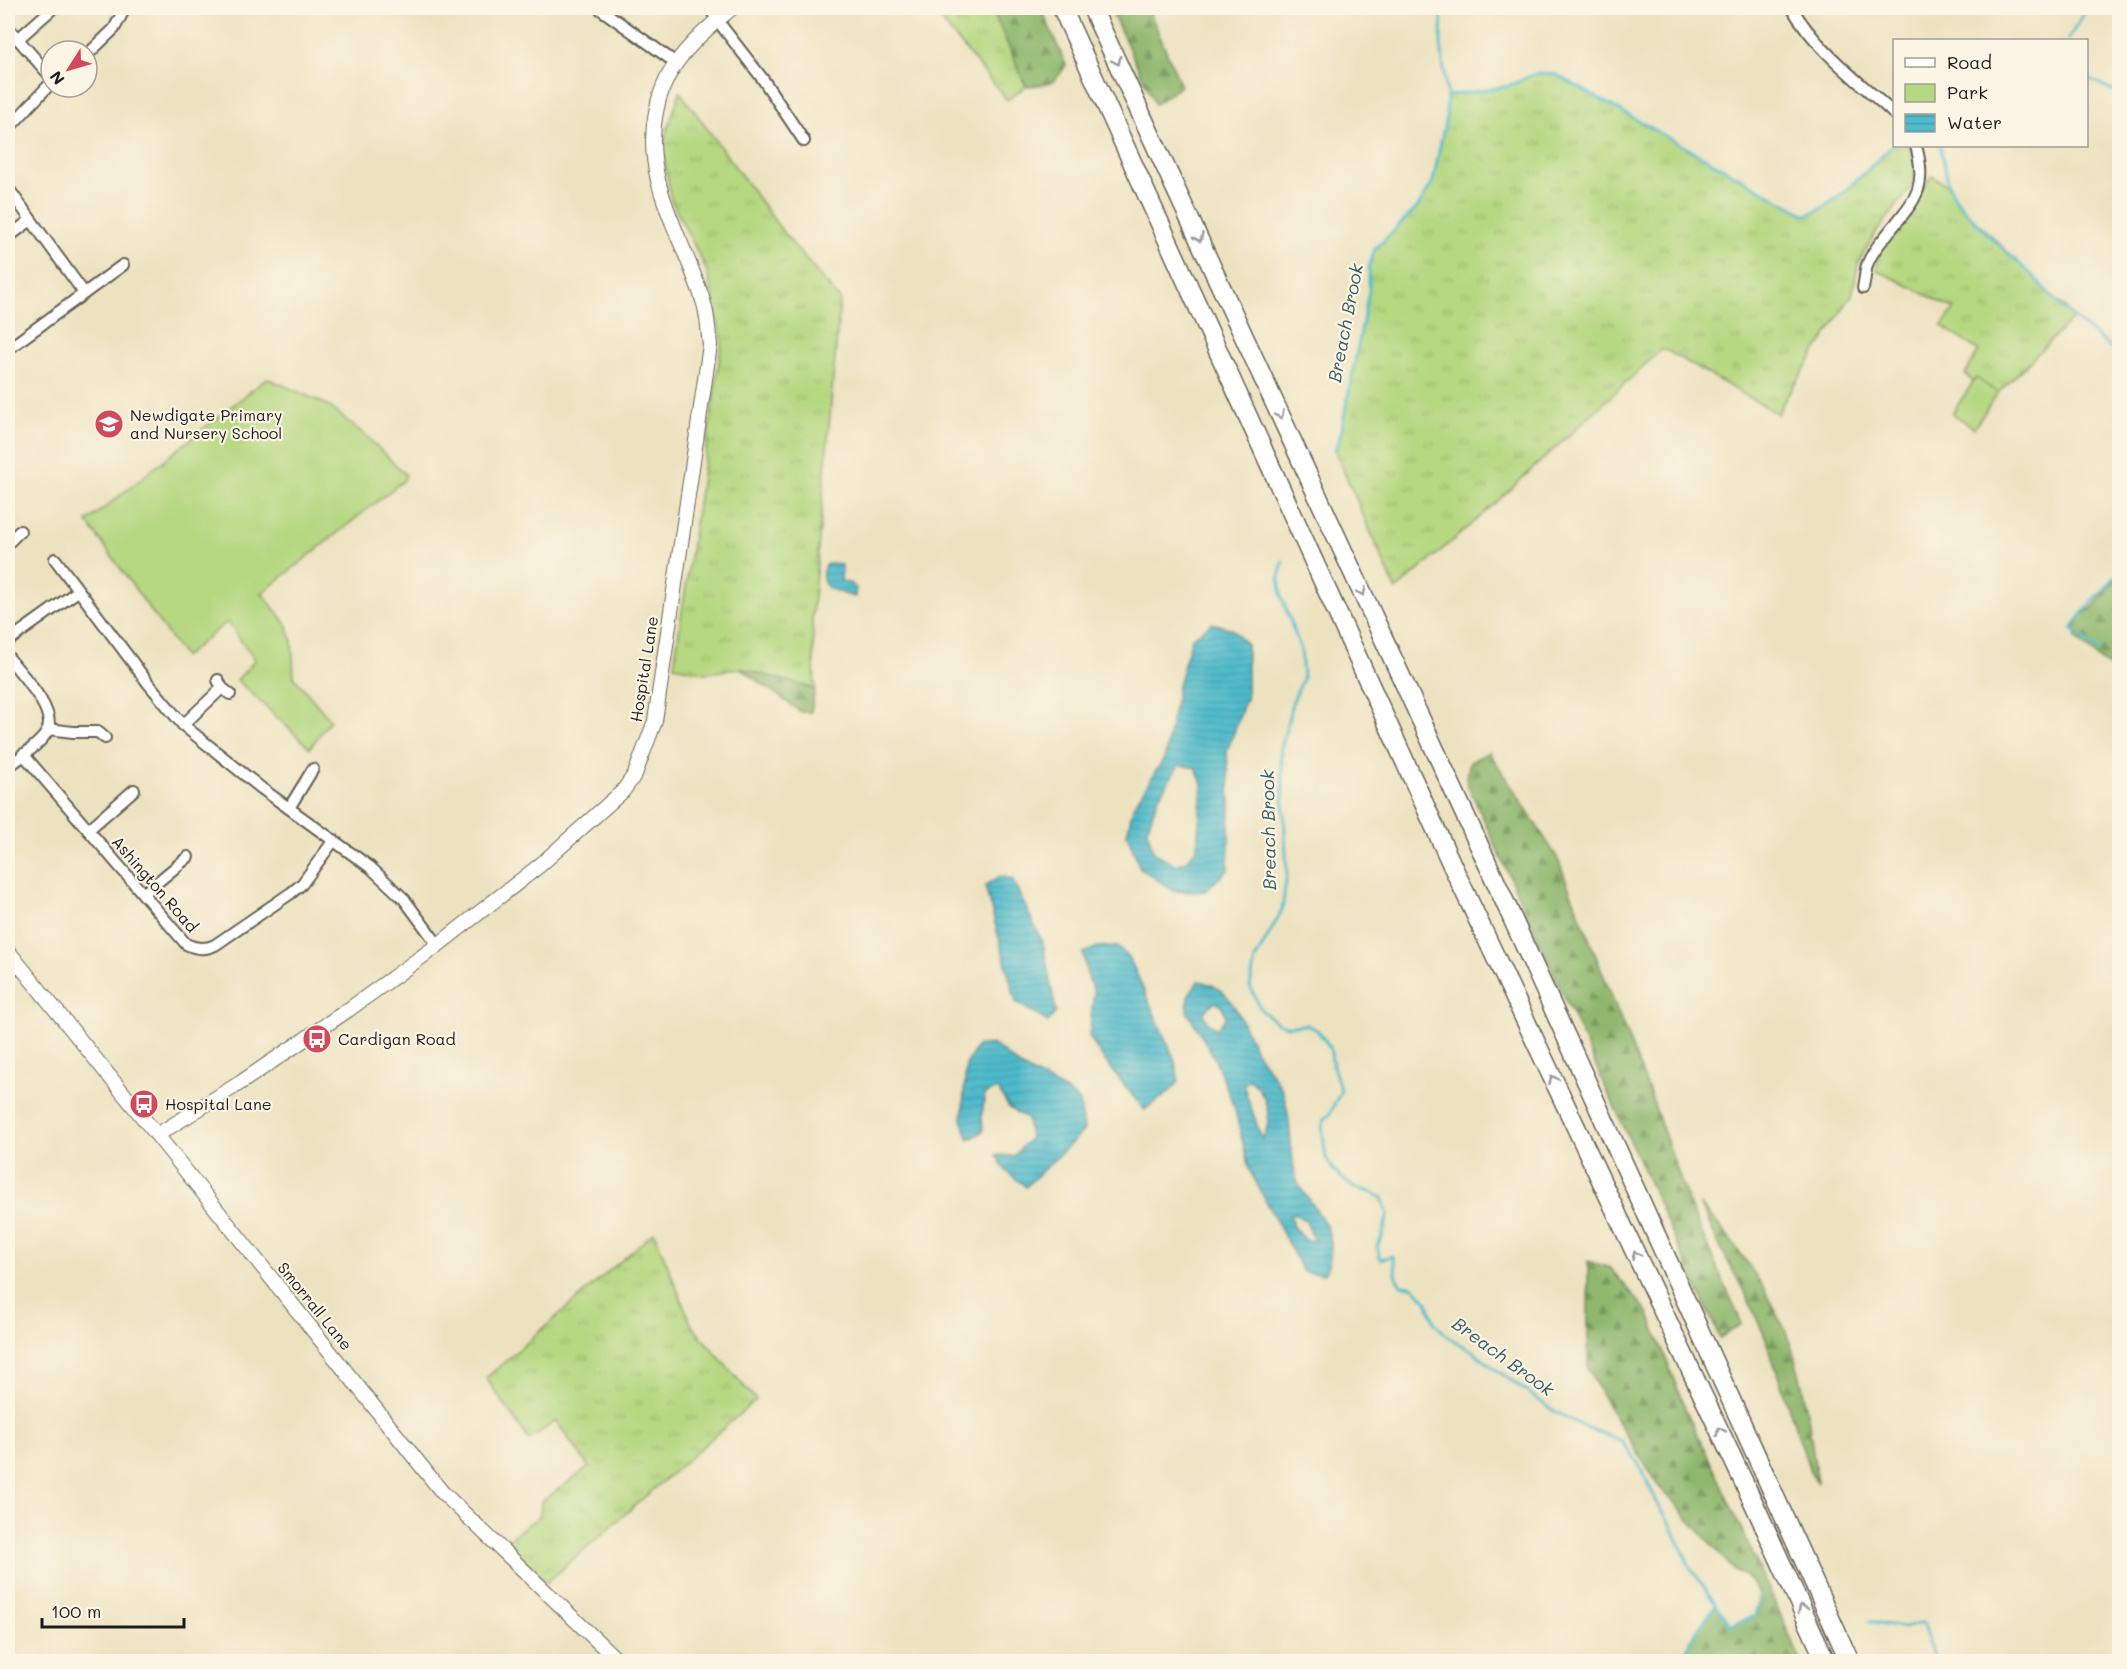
<svg xmlns="http://www.w3.org/2000/svg" width="2127" height="1669" font-family="Mali,sans-serif">
<style>
.grass{fill:url(#grass-tufts);stroke:#687a4e;stroke-width:1.5}
.forest{fill:url(#forest-firs);stroke:#566a45;stroke-width:1.5}
.green{fill:#b4d77f;stroke:#687a4e;stroke-width:1.5}
.water{fill:url(#water-rules);stroke:#356b73;stroke-width:1.5;fill-rule:evenodd}
.lines{fill:none;stroke-linecap:round;stroke-linejoin:round}
.stream{stroke:#4ebaca;stroke-width:3}
.street-casing{stroke:#656155;stroke-width:14}
.secondary-casing{stroke:#656155;stroke-width:16}
.highway-casing{stroke:#656155;stroke-width:21}
.street{stroke:#fff;stroke-width:10}
.secondary{stroke:#fff;stroke-width:14}
.highway{stroke:#fff;stroke-width:18}
.oneway{stroke:#999}
.labels{text-anchor:middle;stroke-width:4.5;stroke-linejoin:round;paint-order:stroke}
.poi-label{font-size:16px;fill:#1c1c1c;stroke:#fcf5e5;text-anchor:start}
.street-label{font-size:16px;fill:#1c1c1c;stroke:#fcf5e5}
.water-label{font-size:18px;font-style:italic;fill:#305b62;stroke:#fcf5e5}
</style>
<defs>
<pattern id="grass-tufts" width="24" height="20" patternUnits="userSpaceOnUse" patternTransform="scale(1.5)"><rect width="24" height="20" fill="#b4d77f"/><path d="M3 7l-1-3M5 7V3M7 7l1-3M15 17l-1-3M17 17v-4M19 17l1-3" fill="none" stroke="#9ab86d"/></pattern>
<pattern id="forest-firs" width="22" height="20" patternUnits="userSpaceOnUse" patternTransform="scale(1.5)"><rect width="22" height="20" fill="#8fb86e"/><path d="M5 1l3.5 6h-7zM16 11l3.5 6h-7z" fill="#74955a"/></pattern>
<pattern id="water-rules" width="6" height="5" patternUnits="userSpaceOnUse" patternTransform="scale(1.5)"><rect width="6" height="5" fill="#4ebaca"/><path d="M0 2.5h6" fill="none" stroke="#449fad"/></pattern>
</defs>
<rect width="100%" height="100%" fill="#fcf5e5"/>
<filter id="ink" filterUnits="userSpaceOnUse"><feTurbulence type="fractalNoise" baseFrequency=".0167" numOctaves="2"/><feDisplacementMap in="SourceGraphic" scale="12" xChannelSelector="R" yChannelSelector="G"/><feConvolveMatrix kernelMatrix="1 2 1 2 8 2 1 2 1" color-interpolation-filters="sRGB"/></filter>
<filter id="wash" filterUnits="userSpaceOnUse"><feTurbulence type="fractalNoise" baseFrequency=".008" numOctaves="4" result="noise"/><feDisplacementMap in="SourceGraphic" scale="24" xChannelSelector="R" yChannelSelector="G"/><feGaussianBlur stdDeviation="1.35" result="paint"/><feColorMatrix in="noise" values="0 0 0 0 0 0 0 0 0 0 0 0 0 0 0 0 0 1.4 0 .05"/><feComposite in="paint" operator="in"/></filter>
<g filter="url(#wash)">
<rect width="100%" height="100%" fill="#ede2c0"/>
<g class="grass">
<path d="M931 8H992L1026 86 1007 100Z"/>
<path d="M1537 73 1555 74 1806 215C1831 210 1875 162 1894 144V146H1909L1915 168 1912 187 1877 231 1859 261 1852 295 1782 404 1778 414 1668 351 1661 350 1499 500 1396 590 1335 451 1341 432 1369 291V267L1375 249 1417 207 1433 181 1446 117 1447 96 1508 86Z"/>
<path d="M680 92 783 232 840 300 812 619 815 689 740 668 707 673 674 666 722 341 707 271 671 200 662 146Z"/>
<path d="M1932 176 1949 186 1960 205 2074 317 1998 393 1976 378 1973 382 1965 374 1979 351 1942 326 1954 309 1877 270 1879 251Z"/>
<path d="M654 1232 692 1326 756 1400 546 1583 504 1542 540 1516 541 1502 589 1467 556 1421 529 1440 486 1378Z"/>
</g>
<g class="forest">
<path d="M992 8H1041L1066 65C1054 86 1049 84 1026 86Z"/>
<path d="M1110 8H1148L1181 86 1155 104Z"/>
<path d="M2119 575V677L2076 638 2075 629 2080 617 2093 607Z"/>
<path d="M740 668 815 689 811 712H801Z"/>
<path d="M1489 752 1557 857 1651 1096 1689 1204 1742 1324 1720 1338 1466 781 1470 762Z"/>
<path d="M1701 1205C1733 1240 1761 1279 1781 1321 1804 1369 1810 1430 1817 1482L1811 1474 1765 1337 1746 1295 1717 1241Z"/>
<path d="M1588 1261 1610 1268 1648 1312 1686 1411 1723 1488 1801 1661H1680L1694 1635 1716 1605 1731 1626 1755 1616 1759 1594 1749 1579 1733 1569 1659 1486 1609 1408 1588 1369Z"/>
</g>
<g class="green">
<path d="M267 378 327 405 365 435 406 475 404 480 262 593 287 625 292 640 294 677 330 720 310 748 237 680 255 660 227 622 184 657 87 522Z"/>
<path d="M1976 378 1998 393 1974 428 1952 413Z"/>
</g>
<g class="water">
<path d="M832 563 839 564 842 567 841 581 851 584 856 588 855 597C837 591 815 590 825 565Z"/>
<path d="M1212 623 1232 629 1247 645V696L1227 752 1230 802 1228 870 1205 891 1191 892 1174 891 1140 868 1127 834 1133 807 1165 757 1179 681 1192 638ZM1179 765 1196 768 1202 784 1197 848 1188 860 1177 865 1154 853 1147 830 1158 798Z"/>
<path d="M1000 876 1012 879 1043 943 1056 1012 1048 1022 1016 1002 985 886Z"/>
<path d="M1116 946 1129 957 1174 1058 1179 1081C1167 1097 1159 1098 1144 1110L1102 1057 1089 1036 1094 992 1087 975 1083 953 1098 947Z"/>
<path d="M1198 981C1208 983 1215 985 1223 992 1240 1009 1247 1036 1259 1056 1266 1067 1277 1078 1282 1090 1293 1119 1288 1151 1297 1180 1299 1187 1304 1193 1309 1199 1327 1224 1340 1244 1324 1274L1303 1272 1249 1169 1234 1106 1214 1057 1187 1011 1188 996ZM1214 1002 1222 1006 1226 1017 1217 1029 1208 1023 1203 1013ZM1250 1080C1267 1093 1274 1121 1262 1139L1243 1084ZM1295 1214 1306 1221 1314 1240 1307 1241 1293 1227 1290 1215Z"/>
<path d="M993 1044 1020 1066 1070 1093 1080 1102 1084 1130C1066 1150 1045 1167 1026 1187L1006 1171 996 1155 1014 1156 1030 1138 1027 1119 1009 1108 998 1089 985 1094 982 1115 983 1131 969 1140 962 1120 966 1065 977 1046Z"/>
</g>
<g class="lines">
<g class="stream">
<path d="M2068 40 2087 8"/>
<path d="M2086 77 2120 94"/>
<path d="M1447 96 1508 86 1537 73 1555 74 1806 215C1831 210 1875 162 1894 144"/>
<path d="M1940 146 1949 186 1960 205 1993 240 2031 274 2064 310 2114 350 2120 361"/>
<path d="M1335 451 1341 432 1369 290V267L1375 249 1418 207 1433 181 1446 117 1447 96 1441 43 1442 8"/>
<path d="M1283 561 1279 578 1282 598 1301 650 1303 679 1292 703 1281 750 1287 874 1282 910 1255 960 1250 986 1262 1011 1280 1024 1287 1026 1307 1025 1317 1030 1330 1047 1333 1066 1341 1091 1329 1115 1324 1119 1322 1127 1326 1157 1333 1170 1354 1188 1371 1192 1382 1198 1388 1215 1382 1237 1377 1246 1380 1259 1393 1256 1397 1279 1401 1285 1412 1286 1427 1301 1435 1324 1453 1341 1473 1351 1487 1363 1554 1411 1581 1425 1621 1441 1638 1463 1657 1502 1671 1525 1689 1565 1716 1605 1694 1635 1680 1662"/>
<path d="M2098 651 2072 629C2084 607 2106 591 2120 570"/>
<path d="M2116 669 2120 672"/>
<path d="M1716 1605 1731 1626 1755 1616 1760 1595"/>
<path d="M1870 1621 1905 1628 1922 1623 1936 1662"/>
</g>
</g>
</g>
<g filter="url(#ink)">
<g class="lines">
<g class="street-casing">
<g id="street">
<path d="M599 8 676 63"/>
<path d="M710 8 717 20 762 78 804 141"/>
<path d="M1792 8C1817 51 1858 80 1894 114"/>
<path d="M11 31 51 77"/>
<path d="M18 39 52 9"/>
<path d="M87 55 114 29 125 8"/>
<path d="M8 129 51 83"/>
<path d="M8 188 84 293"/>
<path d="M8 237 31 220"/>
<path d="M1863 288C1865 280 1865 272 1867 265 1871 254 1878 245 1885 237 1912 202 1929 192 1916 146"/>
<path d="M8 349 123 265"/>
<path d="M8 543 20 531"/>
<path d="M55 559 148 683 183 725 261 788 370 867 404 899 438 945"/>
<path d="M8 641 78 591"/>
<path d="M8 657C20 673 55 708 48 729 45 741 18 759 8 767"/>
<path d="M218 680 222 688 230 694"/>
<path d="M183 725 222 688"/>
<path d="M48 729 73 732H98L105 738"/>
<path d="M23 754 186 944C196 949 205 950 215 945L291 893 302 884 334 840"/>
<path d="M289 808 313 769"/>
<path d="M88 830 134 790"/>
<path d="M143 894 188 857"/>
</g>
</g>
<g class="secondary-casing">
<g id="secondary">
<path d="M8 951 157 1135 442 1492 619 1662"/>
<path d="M157 1135 240 1083 348 1010 438 945 539 866 623 791 635 774 655 721 710 345C708 331 708 317 704 304 685 239 641 182 656 112 659 95 665 80 674 66 690 43 711 25 732 8"/>
</g>
</g>
<g class="highway-casing">
<g id="highway">
<path d="M1062 8 1452 865 1756 1508 1826 1662"/>
<path d="M1092 8 1484 856 1850 1662"/>
</g>
</g>
<use href="#street" class="street"/>
<use href="#secondary" class="secondary"/>
<use href="#highway" class="highway"/>
</g>
<defs><path id="oneway-chevron" d="M-2-3.5L2.5 0L-2 3.5" fill="none" stroke-width="1.6" stroke-linecap="round" stroke-linejoin="round" transform="scale(1.5)"/></defs>
<g class="oneway">
<use href="#oneway-chevron" transform="translate(1117 61) rotate(65)"/>
<use href="#oneway-chevron" transform="translate(1199 238) rotate(65)"/>
<use href="#oneway-chevron" transform="translate(1280 415) rotate(65)"/>
<use href="#oneway-chevron" transform="translate(1362 592) rotate(65)"/>
<use href="#oneway-chevron" transform="translate(1553 1079) rotate(-115)"/>
<use href="#oneway-chevron" transform="translate(1636 1255) rotate(-115)"/>
<use href="#oneway-chevron" transform="translate(1720 1431) rotate(-115)"/>
<use href="#oneway-chevron" transform="translate(1802 1608) rotate(-115)"/>
</g>
</g>
<defs>
<g id="school-disc" transform="scale(1.5)"><circle r="9.5" fill="#d1495b" stroke="#fcf5e5"/><path d="M0-5L7-2L0 1L-7-2ZM-4 1L0 2.5L4 1V4Q0 6-4 4Z" fill="#fff"/></g>
<g id="bus-disc" transform="scale(1.5)"><circle r="9.5" fill="#d1495b" stroke="#fcf5e5"/><path d="M-5-6H5V4H4V6H2V4H-2V6H-4V4H-5ZM-3.5-4V0h7V-4ZM-3.5 1.2v1.5H-2V1.2ZM2 1.2v1.5H3.5V1.2Z" fill="#fff"/></g>
</defs>
<g fill-rule="evenodd">
<use href="#school-disc" x="109" y="424"/>
<use href="#bus-disc" x="317" y="1039"/>
<use href="#bus-disc" x="144" y="1104"/>
</g>
<g class="labels">
<g class="poi-label">
<text x="130" y="421">Newdigate Primary<tspan x="130" dy="18">and Nursery School</tspan></text>
<text x="338" y="1045">Cardigan Road</text>
<text x="165" y="1110">Hospital Lane</text>
</g>
<g class="street-label">
<text transform="translate(644 669) rotate(-81)" y="6">Hospital Lane</text>
<text transform="translate(155 884) rotate(49)" y="6">Ashington Road</text>
<text transform="translate(315 1306) rotate(51)" y="6">Smorrall Lane</text>
</g>
<g class="water-label">
<text transform="translate(1346 323) rotate(-79)" y="6">Breach Brook</text>
<text transform="translate(1269 830) rotate(-91)" y="6">Breach Brook</text>
<text transform="translate(1503 1357) rotate(36)" y="6">Breach Brook</text>
</g>
</g>
<rect width="2127" height="1669" fill="none" stroke="#fcf5e5" stroke-width="30"/>
<rect x="1893" y="39" width="195" height="108" fill="#fcf5e5" stroke="#a29e95" stroke-width="1.5"/>
<rect x="1905" y="58" width="30" height="9" fill="#ffffff" stroke="#a29e95" stroke-width="1.5"/>
<text x="1947" y="69" font-size="18" fill="#1c1c1c">Road</text>
<rect x="1905" y="84" width="30" height="18" fill="#b4d77f" stroke="#a29e95" stroke-width="1.5"/>
<text x="1947" y="99" font-size="18" fill="#1c1c1c">Park</text>
<rect x="1905" y="114" width="30" height="18" fill="url(#water-rules)" stroke="#a29e95" stroke-width="1.5"/>
<text x="1947" y="129" font-size="18" fill="#1c1c1c">Water</text>
<g transform="translate(69 69) rotate(233)"><circle r="28" fill="#fcf5e5" stroke="#a29e95" stroke-width="1.5"/>
<path d="M0-4.5L10 22L0 15L-10 22Z" fill="#d1495b"/>
<text y="-9" font-size="16" font-weight="bold" text-anchor="middle" fill="#1c1c1c">N</text>
</g>
<path d="M42 1618v9h142v-9" fill="none" stroke="#1c1c1c" stroke-width="3"/>
<text x="51" y="1618" font-size="18" fill="#1c1c1c" stroke="#fcf5e5" stroke-width="4.5" paint-order="stroke">100 m</text>
</svg>
